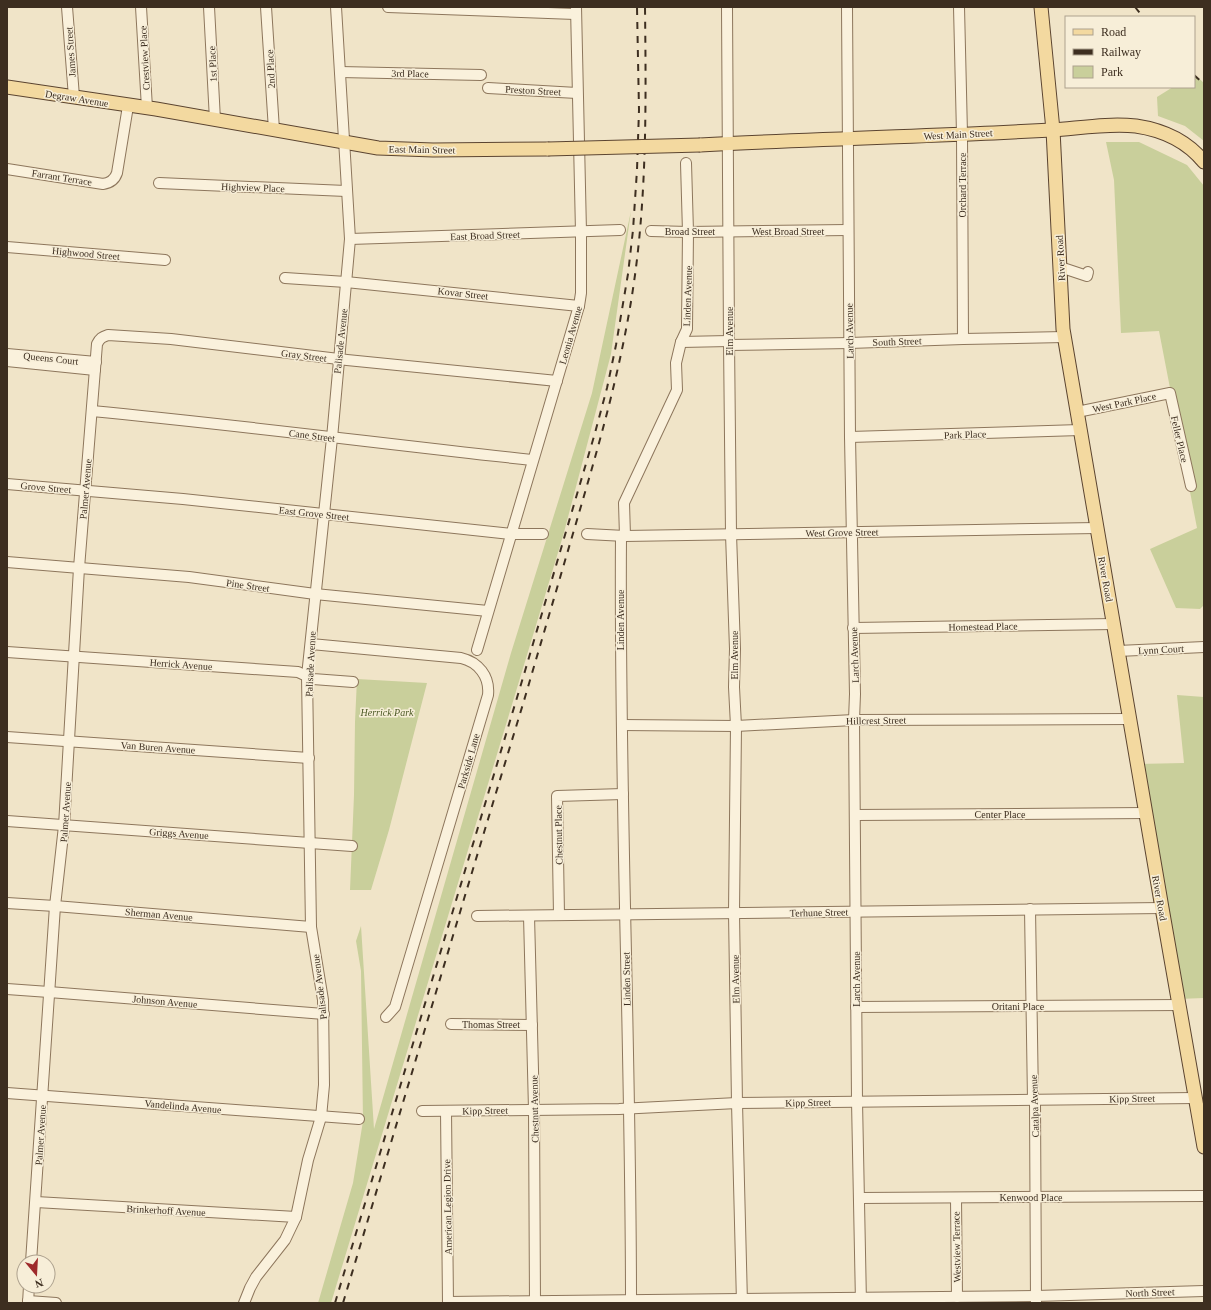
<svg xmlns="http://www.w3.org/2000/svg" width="1211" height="1310" font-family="Georgia,serif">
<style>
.green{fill:#c9cf9b}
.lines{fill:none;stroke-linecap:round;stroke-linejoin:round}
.minor-casing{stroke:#8d765c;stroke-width:12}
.major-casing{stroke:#5b4430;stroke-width:15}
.minor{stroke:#faf1dc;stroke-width:10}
.major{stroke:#f3d9a0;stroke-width:13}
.rail{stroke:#3d2e20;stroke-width:2;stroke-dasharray:7 7;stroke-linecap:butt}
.major-bridge-casing{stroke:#5b4430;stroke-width:15;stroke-linecap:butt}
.major-bridge{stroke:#f3d9a0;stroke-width:13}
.labels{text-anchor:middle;stroke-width:3;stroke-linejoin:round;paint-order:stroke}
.street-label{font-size:10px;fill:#3d2e20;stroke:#f7eed8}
.park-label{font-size:10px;font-style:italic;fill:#4d5a26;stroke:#f7eed8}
</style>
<rect width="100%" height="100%" fill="#f0e4c8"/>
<g class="green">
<path d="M1194 74 1204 83V141L1185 126 1158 116 1157 97 1173 87H1194Z"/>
<path d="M1106 142H1139L1187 165 1204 186V605L1200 609 1176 608 1150 549 1197 528 1159 331 1121 333 1114 180Z"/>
<path d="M631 211 611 354 563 536 331 1303H318L353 1183 363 1121 361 971 356 941 361 926 374 1129 511 653 592 393Z"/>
<path d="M357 679 427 683 389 830 371 890H350L354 795 355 722Z"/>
<path d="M1177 695 1204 697V998L1178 999 1137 764 1184 763Z"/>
</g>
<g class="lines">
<g class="minor-casing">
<g id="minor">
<path d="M67 7 74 97"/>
<path d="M141 7 147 108"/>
<path d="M209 7 215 120"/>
<path d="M266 7 274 130"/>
<path d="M388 7 575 14"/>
<path d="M727 7 729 341 731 534 735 649 734 687 736 726 734 913 737 1103 742 1303"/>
<path d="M847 7 850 437 855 694 854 720 857 1101 861 1303"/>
<path d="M959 7 962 134 963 339"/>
<path d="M340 72 481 75"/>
<path d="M488 88 577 93"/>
<path d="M7 169 103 184C110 183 115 179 117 173L128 106"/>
<path d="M159 183 346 191"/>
<path d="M651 231 688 232 848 230"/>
<path d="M350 239 620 230"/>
<path d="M7 247 165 260"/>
<path d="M1060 267 1087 276 1088 272"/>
<path d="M285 278 346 282 579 306"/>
<path d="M681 342 729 341"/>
<path d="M729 345 850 343 963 339 1064 337"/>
<path d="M7 354 96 362"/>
<path d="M7 361 95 370"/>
<path d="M92 411C239 425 385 444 532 460"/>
<path d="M1077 412 1170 393 1191 486"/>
<path d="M850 437 1080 430"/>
<path d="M7 484 183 499 511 534H543"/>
<path d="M587 534 625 536 1097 528"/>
<path d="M621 536C619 792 631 1047 631 1303"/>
<path d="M625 536 624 503 677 390 676 363 681 342 687 329 688 232 686 163"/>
<path d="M7 562 189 577 315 594 488 611"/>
<path d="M853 628 1114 624"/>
<path d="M311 644 461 658C478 662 490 676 488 695L395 1007 386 1017"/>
<path d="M477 650 579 306 581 293V232L576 7"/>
<path d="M1118 651 1204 647"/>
<path d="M7 652 298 672 313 679 353 682"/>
<path d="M622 725 736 726 854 720 1130 719"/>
<path d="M7 737 309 758"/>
<path d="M855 815 1146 813"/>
<path d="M7 821 352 846"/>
<path d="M7 903 55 906 311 927"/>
<path d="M1030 909 1033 1100 1035 1102 1036 1303"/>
<path d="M559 915 557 796 623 794"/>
<path d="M477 916 1162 908"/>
<path d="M529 916 534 1109 535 1303"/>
<path d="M7 989 49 992 324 1014"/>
<path d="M856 1007 1179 1005"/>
<path d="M451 1024 532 1025"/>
<path d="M7 1093 359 1119"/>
<path d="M422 1111 619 1109 737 1103 1195 1098"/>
<path d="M446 1111 448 1303"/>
<path d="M859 1198 1204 1196"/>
<path d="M956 1198 957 1297"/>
<path d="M36 1202 296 1217"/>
<path d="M31 1262 55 906 64 826 79 568 97 344C100 338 102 337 108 335L171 339 347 360 557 381"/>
<path d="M28 1301 56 1303"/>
<path d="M448 1302 1036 1296 1204 1291"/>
<path d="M28 1303 29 1286"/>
<path d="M244 1303 250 1288 256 1277 285 1240 296 1217 308 1160 321 1117 324 1085 323 1000 311 927 307 676 332 438 350 239 336 7"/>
</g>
</g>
<g class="major-casing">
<g id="major">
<path d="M1041 7 1053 130 1063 329 1162 908 1204 1147"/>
<path d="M7 87 156 109 378 148 433 150 548 149"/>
<path d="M700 145C798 140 896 137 994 133 1013 132 1032 131 1052 130 1080 128 1108 123 1136 126 1163 130 1187 141 1204 162"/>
</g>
</g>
<use href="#minor" class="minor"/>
<use href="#major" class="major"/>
<g class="rail">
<path d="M1135 7 1143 17"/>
<path d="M1194 75 1204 84"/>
<path d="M335 1303 525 671 595 433 607 388 616 345 628 274 633 230 637 170 639 110 637 7"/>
<path d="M343 1303C403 1103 462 904 523 704 540 646 557 588 574 530 599 445 623 363 635 275 647 186 646 97 645 7"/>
</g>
<g class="major-bridge-casing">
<path id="major-bridge" d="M548 149 700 145"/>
</g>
<use href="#major-bridge" class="major-bridge"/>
</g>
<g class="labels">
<g class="street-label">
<text transform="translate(70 52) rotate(-94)" y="4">James Street</text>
<text transform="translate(144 58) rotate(-93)" y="4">Crestview Place</text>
<text transform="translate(212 64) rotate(-93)" y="4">1st Place</text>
<text transform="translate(270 69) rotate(-93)" y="4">2nd Place</text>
<text transform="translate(410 73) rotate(1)" y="4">3rd Place</text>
<text transform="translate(533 90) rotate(3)" y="4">Preston Street</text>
<text transform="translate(77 98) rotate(9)" y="4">Degraw Avenue</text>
<text transform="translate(958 134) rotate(-3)" y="4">West Main Street</text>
<text transform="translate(422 149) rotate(1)" y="4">East Main Street</text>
<text transform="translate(62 177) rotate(9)" y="4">Farrant Terrace</text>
<text transform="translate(962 185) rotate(-90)" y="4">Orchard Terrace</text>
<text transform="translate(253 187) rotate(2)" y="4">Highview Place</text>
<text x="690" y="235">Broad Street</text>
<text x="788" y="235">West Broad Street</text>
<text transform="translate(485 235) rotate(-2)" y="4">East Broad Street</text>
<text transform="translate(86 253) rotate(5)" y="4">Highwood Street</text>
<text transform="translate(1060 258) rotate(-93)" y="4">River Road</text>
<text transform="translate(463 293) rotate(6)" y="4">Kovar Street</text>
<text transform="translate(687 296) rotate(-88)" y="4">Linden Avenue</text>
<text transform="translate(729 331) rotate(-90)" y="4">Elm Avenue</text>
<text transform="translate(849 331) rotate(-91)" y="4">Larch Avenue</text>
<text transform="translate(570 335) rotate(-74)" y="4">Leonia Avenue</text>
<text transform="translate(340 341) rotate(-84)" y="4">Palisade Avenue</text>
<text transform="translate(897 341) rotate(-2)" y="4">South Street</text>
<text transform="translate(304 355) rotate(7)" y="4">Gray Street</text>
<text transform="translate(51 358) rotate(6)" y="4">Queens Court</text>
<text transform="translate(1124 402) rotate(-12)" y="4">West Park Place</text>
<text transform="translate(965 434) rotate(-2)" y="4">Park Place</text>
<text transform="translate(312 435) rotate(7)" y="4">Cane Street</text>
<text transform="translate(1180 439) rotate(77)" y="4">Feller Place</text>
<text transform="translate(46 487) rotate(5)" y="4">Grove Street</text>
<text transform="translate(85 489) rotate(-85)" y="4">Palmer Avenue</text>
<text transform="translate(314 513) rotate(6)" y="4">East Grove Street</text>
<text transform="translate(842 532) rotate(-1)" y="4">West Grove Street</text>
<text transform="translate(1106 579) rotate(80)" y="4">River Road</text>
<text transform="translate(248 585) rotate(8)" y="4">Pine Street</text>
<text transform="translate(620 620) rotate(-90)" y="4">Linden Avenue</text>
<text transform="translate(983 626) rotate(-1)" y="4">Homestead Place</text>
<text transform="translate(1161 649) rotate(-3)" y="4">Lynn Court</text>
<text transform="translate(734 655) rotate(-90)" y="4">Elm Avenue</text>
<text transform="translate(854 655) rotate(-92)" y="4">Larch Avenue</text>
<text transform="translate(181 664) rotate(4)" y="4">Herrick Avenue</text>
<text transform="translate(310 664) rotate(-87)" y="4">Palisade Avenue</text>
<text transform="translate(876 720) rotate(-1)" y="4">Hillcrest Street</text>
<text transform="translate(158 747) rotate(4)" y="4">Van Buren Avenue</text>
<text transform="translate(468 761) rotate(-74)" y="4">Parkside Lane</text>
<text transform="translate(65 812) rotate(-86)" y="4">Palmer Avenue</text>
<text x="1000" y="818">Center Place</text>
<text transform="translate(179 833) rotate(4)" y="4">Griggs Avenue</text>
<text transform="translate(558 835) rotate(-91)" y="4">Chestnut Place</text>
<text transform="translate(1160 898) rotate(80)" y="4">River Road</text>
<text transform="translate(819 912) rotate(-1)" y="4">Terhune Street</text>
<text transform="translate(159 914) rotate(5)" y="4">Sherman Avenue</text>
<text transform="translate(626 979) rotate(-91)" y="4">Linden Street</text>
<text transform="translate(735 979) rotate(-91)" y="4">Elm Avenue</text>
<text transform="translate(856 979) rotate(-90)" y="4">Larch Avenue</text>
<text transform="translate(319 987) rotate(-97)" y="4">Palisade Avenue</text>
<text transform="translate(165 1001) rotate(5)" y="4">Johnson Avenue</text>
<text x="1018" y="1010">Oritani Place</text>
<text x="491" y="1028">Thomas Street</text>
<text transform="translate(1132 1098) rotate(-1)" y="4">Kipp Street</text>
<text transform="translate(808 1102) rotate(-1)" y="4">Kipp Street</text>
<text transform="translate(183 1106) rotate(5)" y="4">Vandelinda Avenue</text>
<text transform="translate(1034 1106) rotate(-92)" y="4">Catalpa Avenue</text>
<text transform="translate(534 1109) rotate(-91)" y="4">Chestnut Avenue</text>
<text transform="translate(485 1110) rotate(-1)" y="4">Kipp Street</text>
<text transform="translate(40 1135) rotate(-86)" y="4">Palmer Avenue</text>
<text x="1031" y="1201">Kenwood Place</text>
<text transform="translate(447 1207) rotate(-91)" y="4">American Legion Drive</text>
<text transform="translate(166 1210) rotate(3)" y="4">Brinkerhoff Avenue</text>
<text transform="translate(956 1247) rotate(-91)" y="4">Westview Terrace</text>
<text transform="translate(1150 1292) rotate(-2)" y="4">North Street</text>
</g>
<g class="park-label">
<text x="387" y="716">Herrick Park</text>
</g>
</g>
<rect width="1211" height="1310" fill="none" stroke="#3d2e20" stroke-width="16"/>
<rect x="1065" y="16" width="130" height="72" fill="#f7eed8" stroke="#ada18e"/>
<rect x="1073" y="29" width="20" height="6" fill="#f3d9a0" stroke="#ada18e"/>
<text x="1101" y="36" font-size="12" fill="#3d2e20">Road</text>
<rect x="1073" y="49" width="20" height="6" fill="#3d2e20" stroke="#ada18e"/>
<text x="1101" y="56" font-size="12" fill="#3d2e20">Railway</text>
<rect x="1073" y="66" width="20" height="12" fill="#c9cf9b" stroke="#ada18e"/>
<text x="1101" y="76" font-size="12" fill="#3d2e20">Park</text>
<g transform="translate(36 1274) rotate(162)"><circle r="19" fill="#f7eed8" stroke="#ada18e"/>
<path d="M0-3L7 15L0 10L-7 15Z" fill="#9e2a2b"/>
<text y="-6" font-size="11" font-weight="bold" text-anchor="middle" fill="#3d2e20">N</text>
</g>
</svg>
